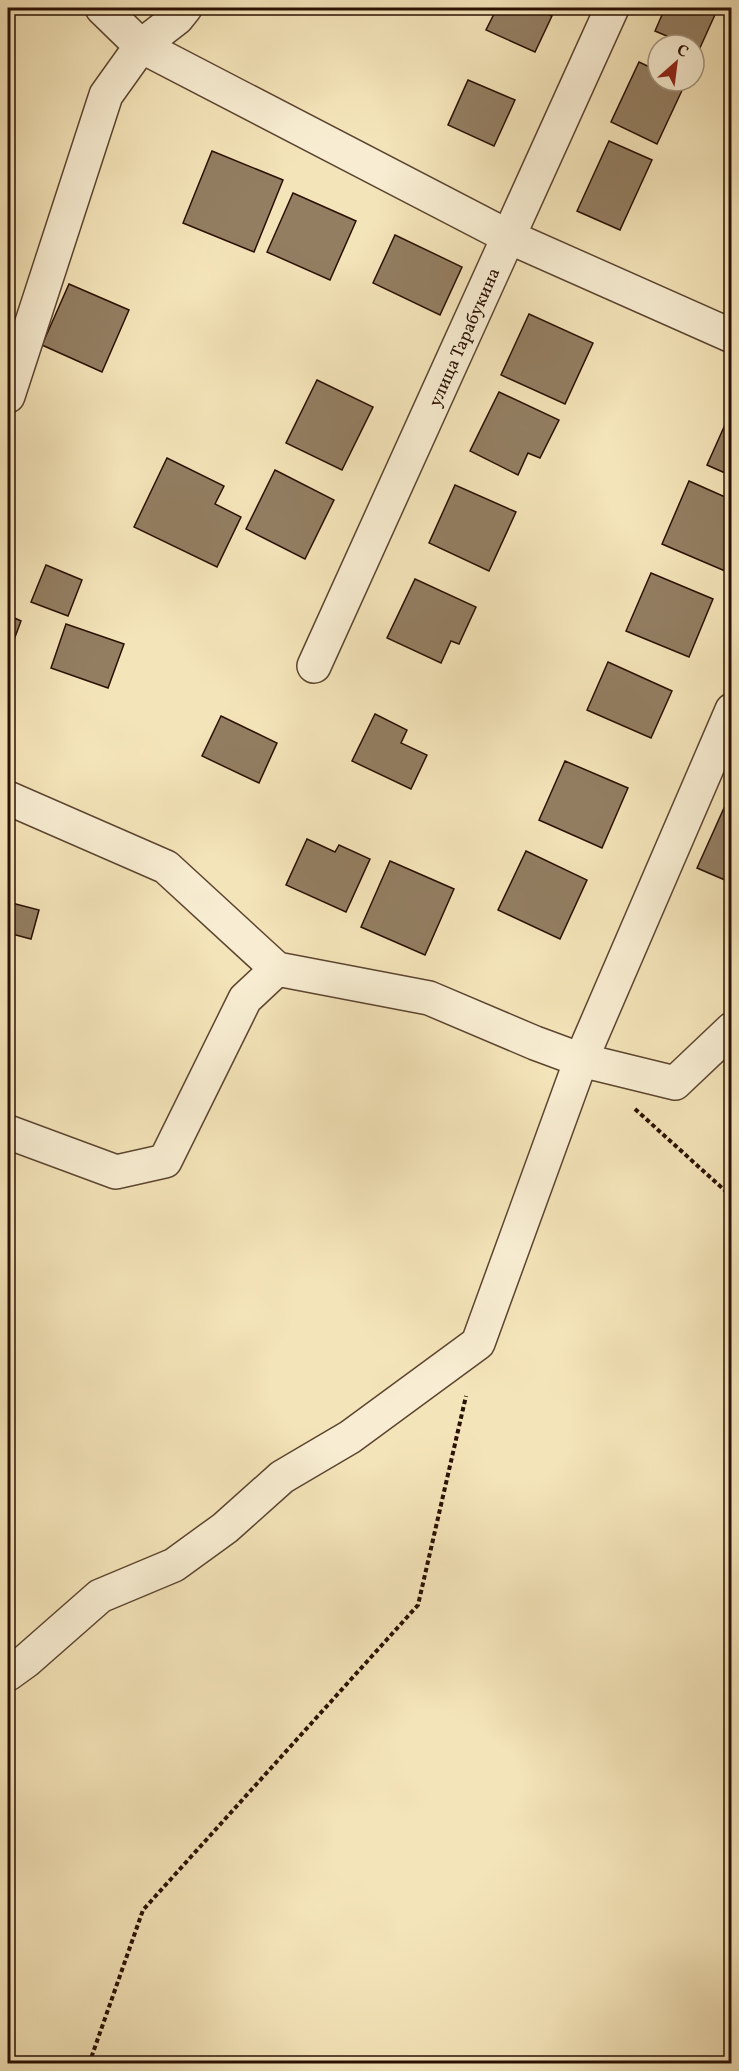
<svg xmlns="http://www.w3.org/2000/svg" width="739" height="2071" font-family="Vollkorn,serif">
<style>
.building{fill:#937e62;stroke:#2a1003;stroke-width:1.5}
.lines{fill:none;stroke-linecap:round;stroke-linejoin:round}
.minor-casing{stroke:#5c4530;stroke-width:36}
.path{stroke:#2a1003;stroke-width:4;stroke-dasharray:4.5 3;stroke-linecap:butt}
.minor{stroke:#f8edd2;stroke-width:33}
.labels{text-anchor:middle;stroke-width:4.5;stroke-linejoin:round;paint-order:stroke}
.street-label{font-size:18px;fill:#2a1003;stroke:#f8edd2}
</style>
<rect width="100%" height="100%" fill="#f4e4b9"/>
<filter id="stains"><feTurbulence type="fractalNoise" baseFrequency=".00333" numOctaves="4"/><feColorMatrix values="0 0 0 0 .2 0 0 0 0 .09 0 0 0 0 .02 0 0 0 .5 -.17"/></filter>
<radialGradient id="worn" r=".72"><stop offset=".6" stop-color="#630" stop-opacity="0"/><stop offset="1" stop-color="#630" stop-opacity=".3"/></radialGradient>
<g class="building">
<path d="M497 8H533L552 16 535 52 486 30Z"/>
<path d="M665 8H718L699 50 694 47V45H688L655 31Z"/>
<path d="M639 62 658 71V81H678L685 84 657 144 611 122Z"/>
<path d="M468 80 515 100 494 146 448 125Z"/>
<path d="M609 141 652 160 620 230 577 211Z"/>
<path d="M212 151 283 180 254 252 183 223Z"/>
<path d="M293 193 356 221 330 280 267 252Z"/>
<path d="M395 235 462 267 440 315 373 283Z"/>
<path d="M69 284 129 310 102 372 42 345Z"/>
<path d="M529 314 593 343 565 404 501 375Z"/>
<path d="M317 380 373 407 342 470 286 443Z"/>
<path d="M499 392 559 420 540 458 528 453 518 475 470 451Z"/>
<path d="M732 409V476L707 465Z"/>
<path d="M167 458 224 486 215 504 241 517 217 567 134 527Z"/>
<path d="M275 470 334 500 305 559 246 529Z"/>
<path d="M689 481 732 500V556L725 571 662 544Z"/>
<path d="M455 485 516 512 489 571 429 543Z"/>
<path d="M46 565 82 580 68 616 31 602Z"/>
<path d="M651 573 713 599 689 657 626 631Z"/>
<path d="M415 579 476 607 459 644 451 641 441 663 387 638Z"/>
<path d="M8 615 21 621 8 656Z"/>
<path d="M66 624 124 644 108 688 51 668Z"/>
<path d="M608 662 672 691 651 738 587 710Z"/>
<path d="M375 714 407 730 401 743 427 755 411 789 352 761Z"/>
<path d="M221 716 277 743 259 783 202 756Z"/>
<path d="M565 761 628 788 602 848 539 820Z"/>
<path d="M724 808 732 811V883L697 868Z"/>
<path d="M307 839 335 852 339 845 370 859 346 912 286 885Z"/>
<path d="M526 851 587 880 560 939 498 910Z"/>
<path d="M390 861 454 889 425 955 361 927Z"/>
<path d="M8 902 39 910 31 939 8 933Z"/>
</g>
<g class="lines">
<g class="minor-casing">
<g id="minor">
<path d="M102 8 141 46 509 237 732 336"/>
<path d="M8 396 106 95 141 46 177 18 185 8"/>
<path d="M314 666 612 8"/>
<path d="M8 798 166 867 277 969 429 998 535 1043 581 1060 732 710"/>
<path d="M8 1132 116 1172 165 1161 245 999 277 969"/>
<path d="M8 1674 26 1661 100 1596 174 1565 225 1528 282 1477 350 1437 478 1343 581 1060 675 1083 732 1029"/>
</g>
</g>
<g class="path">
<path d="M635 1109 732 1197"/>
<path d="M89 2064 143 1910 418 1605 466 1396"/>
</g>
<use href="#minor" class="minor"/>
</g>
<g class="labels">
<g class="street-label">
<text transform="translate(464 337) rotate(-66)" y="6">улица Тарабукина</text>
</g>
</g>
<rect width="739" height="2071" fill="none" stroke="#f4e4b9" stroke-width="30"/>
<rect x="9" y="9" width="721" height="2053" fill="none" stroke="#2a1003" stroke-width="3"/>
<rect x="15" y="15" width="709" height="2041" fill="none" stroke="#2a1003" stroke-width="1.5"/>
<g transform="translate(676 63) rotate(28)"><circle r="28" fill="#f8edd2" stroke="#a6957f" stroke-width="1.5"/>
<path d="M0-4.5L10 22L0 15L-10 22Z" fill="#8f2418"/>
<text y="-9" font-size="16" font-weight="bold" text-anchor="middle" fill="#2a1003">С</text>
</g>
<rect width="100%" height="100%" filter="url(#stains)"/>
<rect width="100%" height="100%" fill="url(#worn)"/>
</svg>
